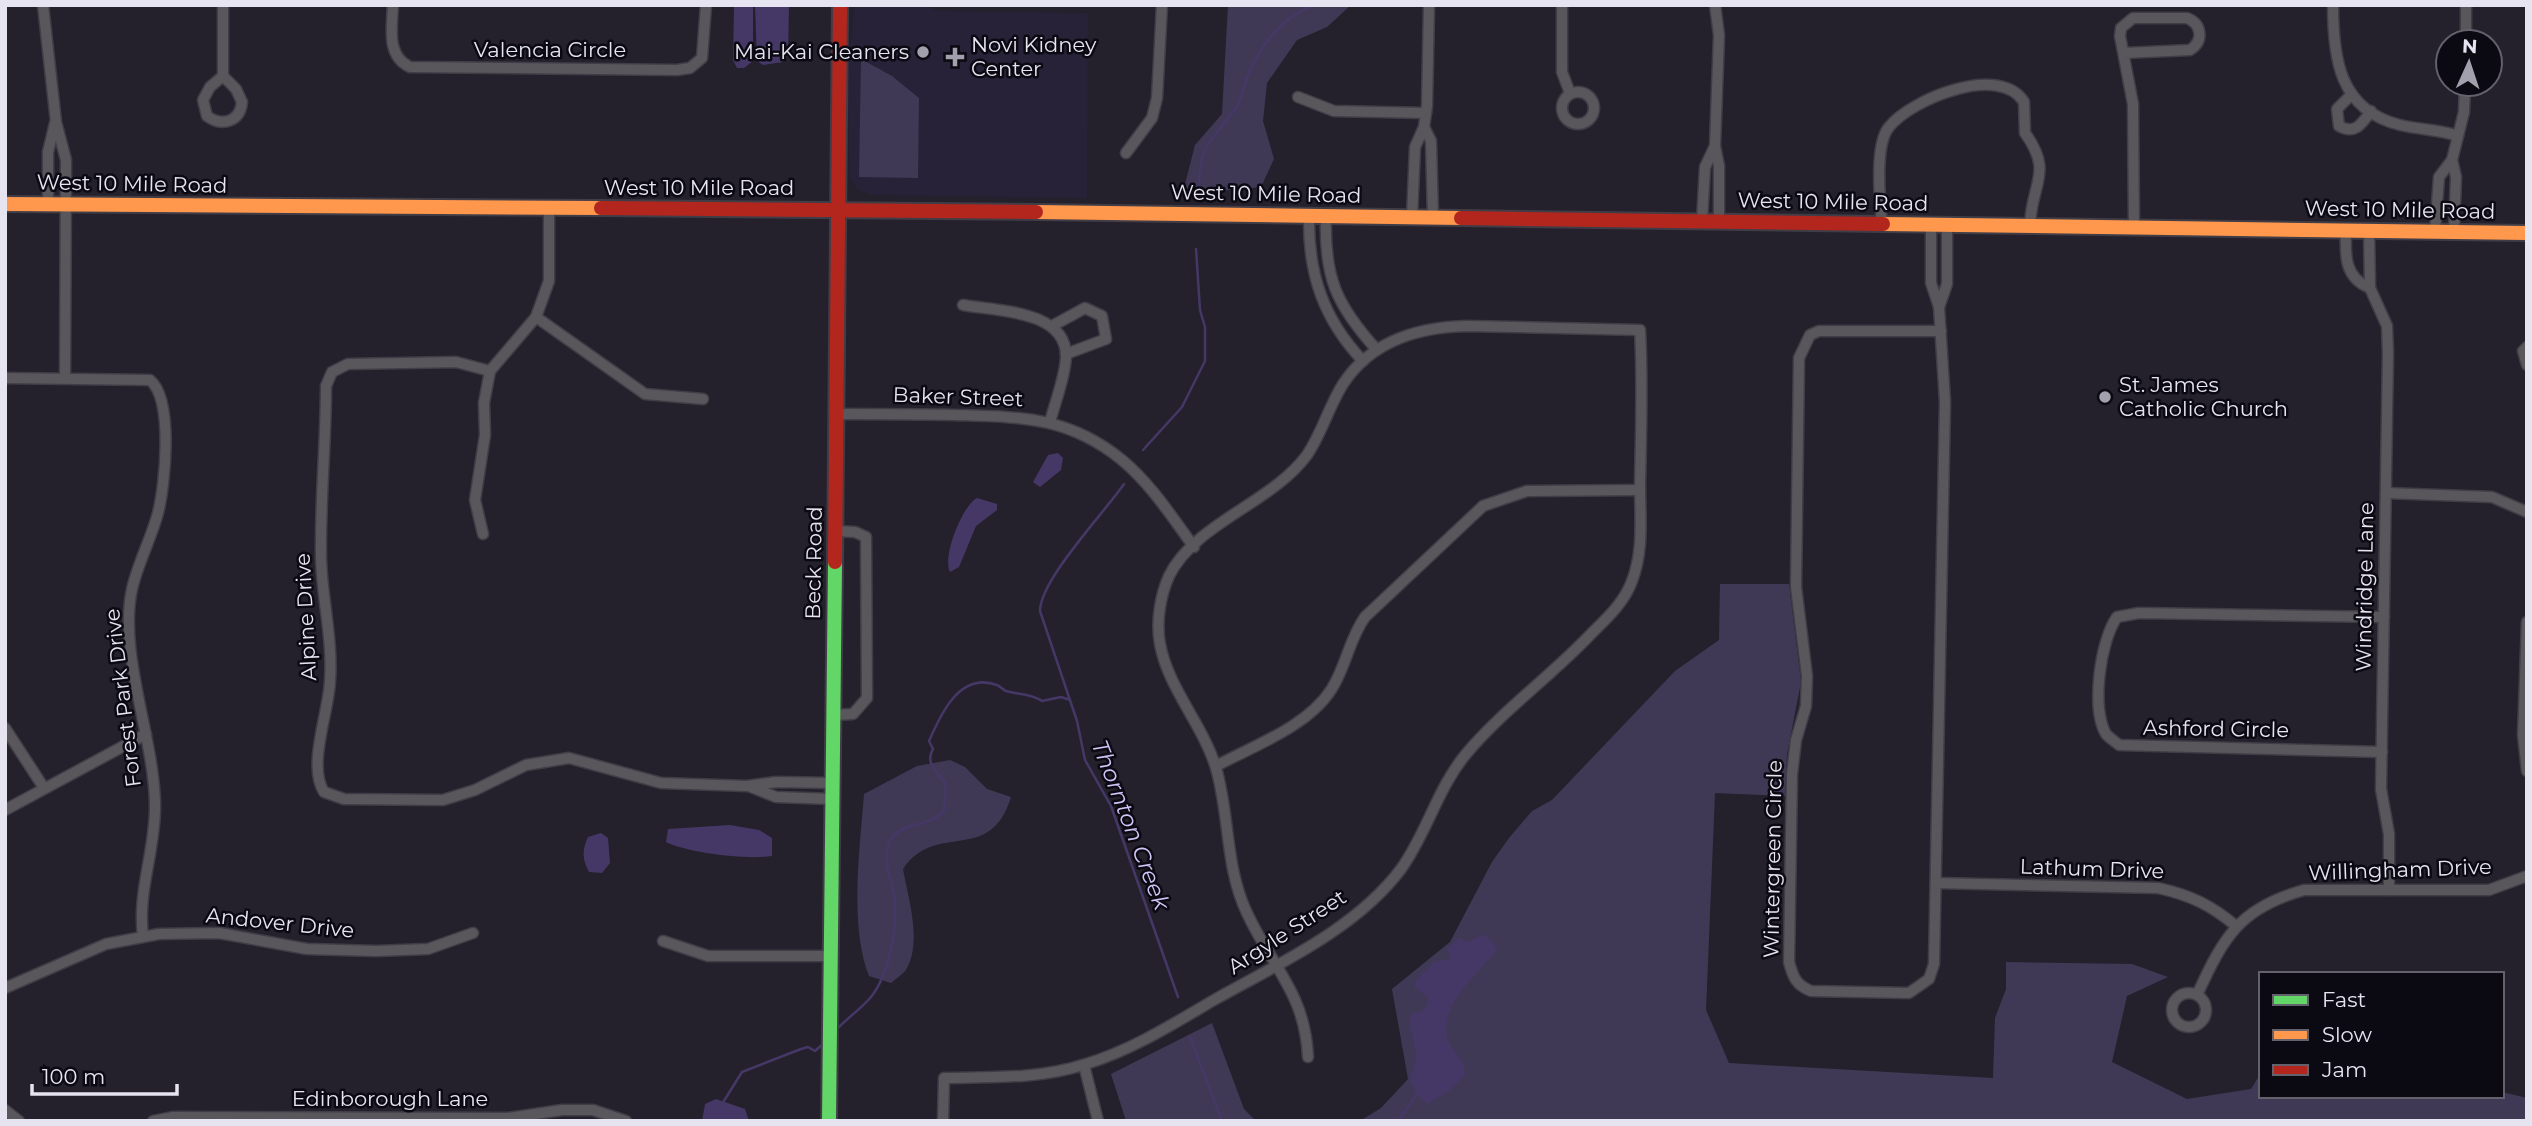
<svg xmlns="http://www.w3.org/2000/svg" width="2532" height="1126" font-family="Montserrat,sans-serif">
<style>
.built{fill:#272238}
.green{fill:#403956}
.water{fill:#453867}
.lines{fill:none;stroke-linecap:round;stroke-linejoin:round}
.stream{stroke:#453867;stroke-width:2.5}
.street-casing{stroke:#403d47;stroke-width:13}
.fast-casing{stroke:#403d47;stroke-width:18}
.slow-casing{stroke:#403d47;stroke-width:18}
.jam-casing{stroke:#403d47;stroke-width:18}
.street{stroke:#59575c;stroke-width:10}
.fast{stroke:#63d668;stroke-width:14}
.slow{stroke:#ff974d;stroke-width:14}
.jam{stroke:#b3261e;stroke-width:14}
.poi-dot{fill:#a2a0ac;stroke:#0b0911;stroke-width:2.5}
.labels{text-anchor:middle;stroke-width:5;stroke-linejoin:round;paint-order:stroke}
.poi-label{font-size:21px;fill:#e6e4f1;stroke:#0b0911;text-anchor:start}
.street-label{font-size:21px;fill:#e6e4f1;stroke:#0b0911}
.water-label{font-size:23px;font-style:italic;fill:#cfc5f7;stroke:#0b0911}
</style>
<rect width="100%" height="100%" fill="#24212c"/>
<path class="built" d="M855 5H924L939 11 1088 13 1087 198 873 195 858 190 850 177 847 74Z"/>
<g class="green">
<path d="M1228 5H1351L1327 27 1297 40 1267 83 1263 121 1274 159 1261 187C1235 190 1210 193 1184 188L1195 145 1222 114Z"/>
<path d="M861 59 892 76 919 98 918 178 859 177Z"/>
<path d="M1720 584H1789L1801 682 1787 754 1785 796 1715 793 1706 1010 1729 1063 1993 1078 1995 1018 2006 989V962L2132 964 2168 977 2127 996 2112 1062 2187 1099 2251 1089 2261 1073V1096H2502V1092L2527 1098V1121H1360L1381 1108 1408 1079 1392 989 1450 942 1492 862 1509 838 1532 811 1552 800 1675 671 1719 640Z"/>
<path d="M950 760 965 767 987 789 1011 797C990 866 936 820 903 869 908 898 922 940 907 968 904 974 896 978 891 983L869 976C849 926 860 847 864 794L917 766Z"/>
<path d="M1212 1023 1244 1109 1256 1121H1126L1111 1074Z"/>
</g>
<g class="water">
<path d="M734 5H753V61L744 68H737L733 60Z"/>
<path d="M755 5H789L788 56 783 62 763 65 757 61Z"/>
<path d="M1058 453 1063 458 1061 470 1040 487 1033 482 1048 455Z"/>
<path d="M977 498 997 504V510L976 526 959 567 950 572C942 557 962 506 977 498Z"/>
<path d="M730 825 759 830 772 838V856C748 860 688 853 666 842L668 829Z"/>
<path d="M601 833 608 838 610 863 602 873 589 872C582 859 582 850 588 837Z"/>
<path d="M1485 934 1497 949C1480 973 1440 1002 1447 1037 1451 1052 1464 1055 1465 1075L1450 1090 1427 1104 1416 1093 1410 1078 1417 1056 1409 1020 1414 1013 1422 1011 1428 1004 1427 996 1415 988V981L1434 962 1451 959 1447 948 1460 938 1468 942Z"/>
<path d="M716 1099 745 1109 749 1121H702L705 1104Z"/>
</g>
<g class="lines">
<g class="stream">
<path d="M1199 186C1199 141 1215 140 1237 106 1242 97 1244 85 1248 75 1260 45 1283 17 1313 5"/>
<path d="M1143 450 1182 407 1205 361V327L1200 310 1196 249"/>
<path d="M1124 484C1104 513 1040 580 1040 611L1077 721 1085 760 1111 806 1178 997"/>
<path d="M836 1030C846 1019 861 1009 871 997 890 973 898 925 894 894 891 878 883 863 888 846 898 818 930 830 944 810L946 785C939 772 924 764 933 749L929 741C940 716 959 671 997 685 1000 686 1003 690 1006 691 1019 695 1030 693 1042 701L1061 697 1070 700"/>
<path d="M1190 1037 1222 1121"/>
<path d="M722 1104 742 1072 801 1049 808 1047 815 1051 824 1043"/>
<path d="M1398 1121 1417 1094"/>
</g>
<g class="street-casing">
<g id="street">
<path d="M43 5 56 122 66 160 65 378"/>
<path d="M393 5C392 27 386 56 410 67L677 70 690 68 702 58 706 5"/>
<path d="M1562 5V72L1570 93"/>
<path d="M1715 5 1719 35 1715 146 1719 166V221"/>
<path d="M2333 5C2333 58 2339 110 2400 125 2420 130 2439 129 2458 136"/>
<path d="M2466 42V5"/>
<path d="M2124 53 2190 50C2204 41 2202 24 2187 18H2133L2121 28 2120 36 2133 104 2134 227"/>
<path d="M223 76 210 87 203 100 207 116C222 127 240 122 242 102L236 89 223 76V5"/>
<circle cx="1578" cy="108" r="16"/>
<path d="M2352 94 2337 109 2339 126C2355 135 2362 124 2371 111"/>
<path d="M1298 97 1334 111 1426 113"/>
<path d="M1424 127 1431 141 1433 218"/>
<path d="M1126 153 1152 118 1157 98 1162 5"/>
<path d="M48 204V152L55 123"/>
<path d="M1309 216C1308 273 1323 319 1363 361"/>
<path d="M1326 216C1324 277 1336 305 1377 350"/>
<path d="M1412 218 1415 147 1424 127 1427 106 1429 5"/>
<path d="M1702 221 1705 167 1715 146"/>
<path d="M1882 224C1880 202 1874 145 1889 127 1911 99 2000 63 2024 102L2025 133C2054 173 2031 183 2030 226"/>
<path d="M1931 225V283L1939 307 1945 402 1934 964 1929 979 1909 993 1811 991C1796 985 1793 977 1789 962L1792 774 1796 740 1806 706 1807 676 1796 587 1799 358 1810 335 1819 331H1941"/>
<path d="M2346 230C2345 254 2344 278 2370 288"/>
<path d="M2369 230 2370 288 2387 326 2388 353 2381 789 2389 834V890"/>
<path d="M2435 232 2439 177 2452 160"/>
<path d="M2454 232 2456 177 2452 160 2464 112 2465 84"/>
<path d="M963 305C996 311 1067 310 1066 357 1065 378 1055 402 1050 422"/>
<path d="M1939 307 1947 284V225"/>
<path d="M536 317 645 394 703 399"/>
<path d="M1052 326 1085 308 1102 316 1106 339 1066 354"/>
<path d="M2527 347 2523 351 2527 365"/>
<path d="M490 371 456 362 348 364 332 372 326 386C326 443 320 500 321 558 322 599 333 639 330 681 329 711 307 766 324 792L344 799 443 800 475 790 526 765 569 758 661 783 747 786 776 782 833 783"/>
<path d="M5 378 150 380C174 400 165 485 158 513 151 539 138 563 132 589 118 653 154 737 155 804 156 849 137 891 143 936"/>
<path d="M837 414C876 414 916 414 955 415 1020 417 1068 416 1122 460 1151 484 1172 517 1194 547"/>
<path d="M2386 493 2492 497 2527 512"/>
<path d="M483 534 475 500 485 435 484 403 490 371 536 317 549 281V209"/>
<path d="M2527 622 2523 735 2527 771"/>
<path d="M833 715 853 714 867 698 866 537 855 532 836 531"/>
<path d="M5 728 44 788"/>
<path d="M2382 752 2119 745C2115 741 2109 738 2106 734 2091 709 2100 641 2117 617L2139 613 2384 617"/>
<path d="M1216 766C1253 746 1307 727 1331 690 1346 667 1349 639 1365 617L1483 506 1527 491 1640 490"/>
<path d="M751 787 776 797 833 799"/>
<path d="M5 810 146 734"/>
<path d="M1936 883 2158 888C2190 895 2211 905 2236 926"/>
<path d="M663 941 708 956H830"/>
<path d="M5 988 106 944 159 934 219 933 307 949 376 951 428 949 473 933"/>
<circle cx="2189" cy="1010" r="17"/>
<path d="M2197 995C2224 936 2240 908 2304 890H2489L2527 876"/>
<path d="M1084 1065 1098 1121"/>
<path d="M5 1110 19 1121"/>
<path d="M153 1121 173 1117 508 1118 562 1110H593L626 1121"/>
<path d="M943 1121 944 1078C991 1077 1041 1079 1086 1064 1132 1050 1173 1024 1214 1000 1278 964 1356 929 1401 869 1427 833 1437 789 1466 754 1501 712 1552 675 1590 635 1606 619 1624 603 1632 581 1644 550 1640 517 1640 484 1641 433 1643 381 1640 330L1467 326C1418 327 1371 341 1343 384 1329 406 1322 433 1307 455 1272 503 1195 523 1169 576 1160 596 1156 623 1160 644 1168 688 1203 725 1216 768 1230 816 1225 867 1247 913 1272 967 1305 993 1308 1057"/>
</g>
</g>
<g class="fast-casing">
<path id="fast" d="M829 1121 835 562"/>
</g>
<g class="slow-casing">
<g id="slow">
<path d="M5 204 601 208"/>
<path d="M1036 212 1461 218"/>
<path d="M1883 224 2527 233"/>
</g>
</g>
<g class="jam-casing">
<g id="jam">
<path d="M601 208 1036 212"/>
<path d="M1461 218 1883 224"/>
<path d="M835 562 840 5"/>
</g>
</g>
<use href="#street" class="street"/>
<use href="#fast" class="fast"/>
<use href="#slow" class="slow"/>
<use href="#jam" class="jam"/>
</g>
<g class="poi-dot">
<circle cx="923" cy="52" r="7"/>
<path d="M951.5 46.5h7v7h7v7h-7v7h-7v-7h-7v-7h7z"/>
<circle cx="2105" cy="397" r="7"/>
</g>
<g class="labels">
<g class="poi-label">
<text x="971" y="52">Novi Kidney<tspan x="971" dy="24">Center</tspan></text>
<text x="909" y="59" text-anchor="end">Mai-Kai Cleaners</text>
<text x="2119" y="392">St. James<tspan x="2119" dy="24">Catholic Church</tspan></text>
</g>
<g class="street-label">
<text x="550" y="57">Valencia Circle</text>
<text transform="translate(132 184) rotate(1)" y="7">West 10 Mile Road</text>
<text x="699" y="195">West 10 Mile Road</text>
<text transform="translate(1266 194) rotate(1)" y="7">West 10 Mile Road</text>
<text transform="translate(1833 202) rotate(1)" y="7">West 10 Mile Road</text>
<text transform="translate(2400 210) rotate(1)" y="7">West 10 Mile Road</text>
<text transform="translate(958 397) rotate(2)" y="7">Baker Street</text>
<text transform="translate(814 563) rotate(-89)" y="7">Beck Road</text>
<text transform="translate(2365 587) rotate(-89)" y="7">Windridge Lane</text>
<text transform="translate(306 617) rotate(-93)" y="7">Alpine Drive</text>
<text transform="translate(123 698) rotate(-97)" y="7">Forest Park Drive</text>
<text transform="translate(2216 729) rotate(1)" y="7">Ashford Circle</text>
<text transform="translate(1773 859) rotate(-89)" y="7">Wintergreen Circle</text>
<text transform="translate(2092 869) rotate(2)" y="7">Lathum Drive</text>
<text transform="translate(2400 870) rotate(-2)" y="7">Willingham Drive</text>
<text transform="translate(280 923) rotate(6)" y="7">Andover Drive</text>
<text transform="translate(1287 932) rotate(-33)" y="7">Argyle Street</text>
<text x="390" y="1106">Edinborough Lane</text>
</g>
<g class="water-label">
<text transform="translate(1131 825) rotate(69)" y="8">Thornton Creek</text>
</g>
</g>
<rect width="2532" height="1126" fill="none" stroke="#e6e4f1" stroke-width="14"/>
<rect x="2259" y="972" width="245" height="126" fill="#0b0911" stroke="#63616b" stroke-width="2"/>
<rect x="2273" y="995" width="35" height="10" fill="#63d668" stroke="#63616b" stroke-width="2"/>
<text x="2322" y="1007" font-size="21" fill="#e6e4f1">Fast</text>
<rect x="2273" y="1030" width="35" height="10" fill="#ff974d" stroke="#63616b" stroke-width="2"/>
<text x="2322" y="1042" font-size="21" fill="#e6e4f1">Slow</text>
<rect x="2273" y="1065" width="35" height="10" fill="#b3261e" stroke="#63616b" stroke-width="2"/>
<text x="2322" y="1077" font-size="21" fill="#e6e4f1">Jam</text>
<g transform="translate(2469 63) rotate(3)"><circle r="33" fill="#0b0911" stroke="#63616b" stroke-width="2"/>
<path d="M0-5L12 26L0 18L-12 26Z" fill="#a2a0ac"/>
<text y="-10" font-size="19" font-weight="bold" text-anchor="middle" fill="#e6e4f1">N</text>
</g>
<path d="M32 1084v10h145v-10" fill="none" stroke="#e6e4f1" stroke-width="3.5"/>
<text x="42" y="1084" font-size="21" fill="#e6e4f1" stroke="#0b0911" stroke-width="5" paint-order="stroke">100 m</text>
</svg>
